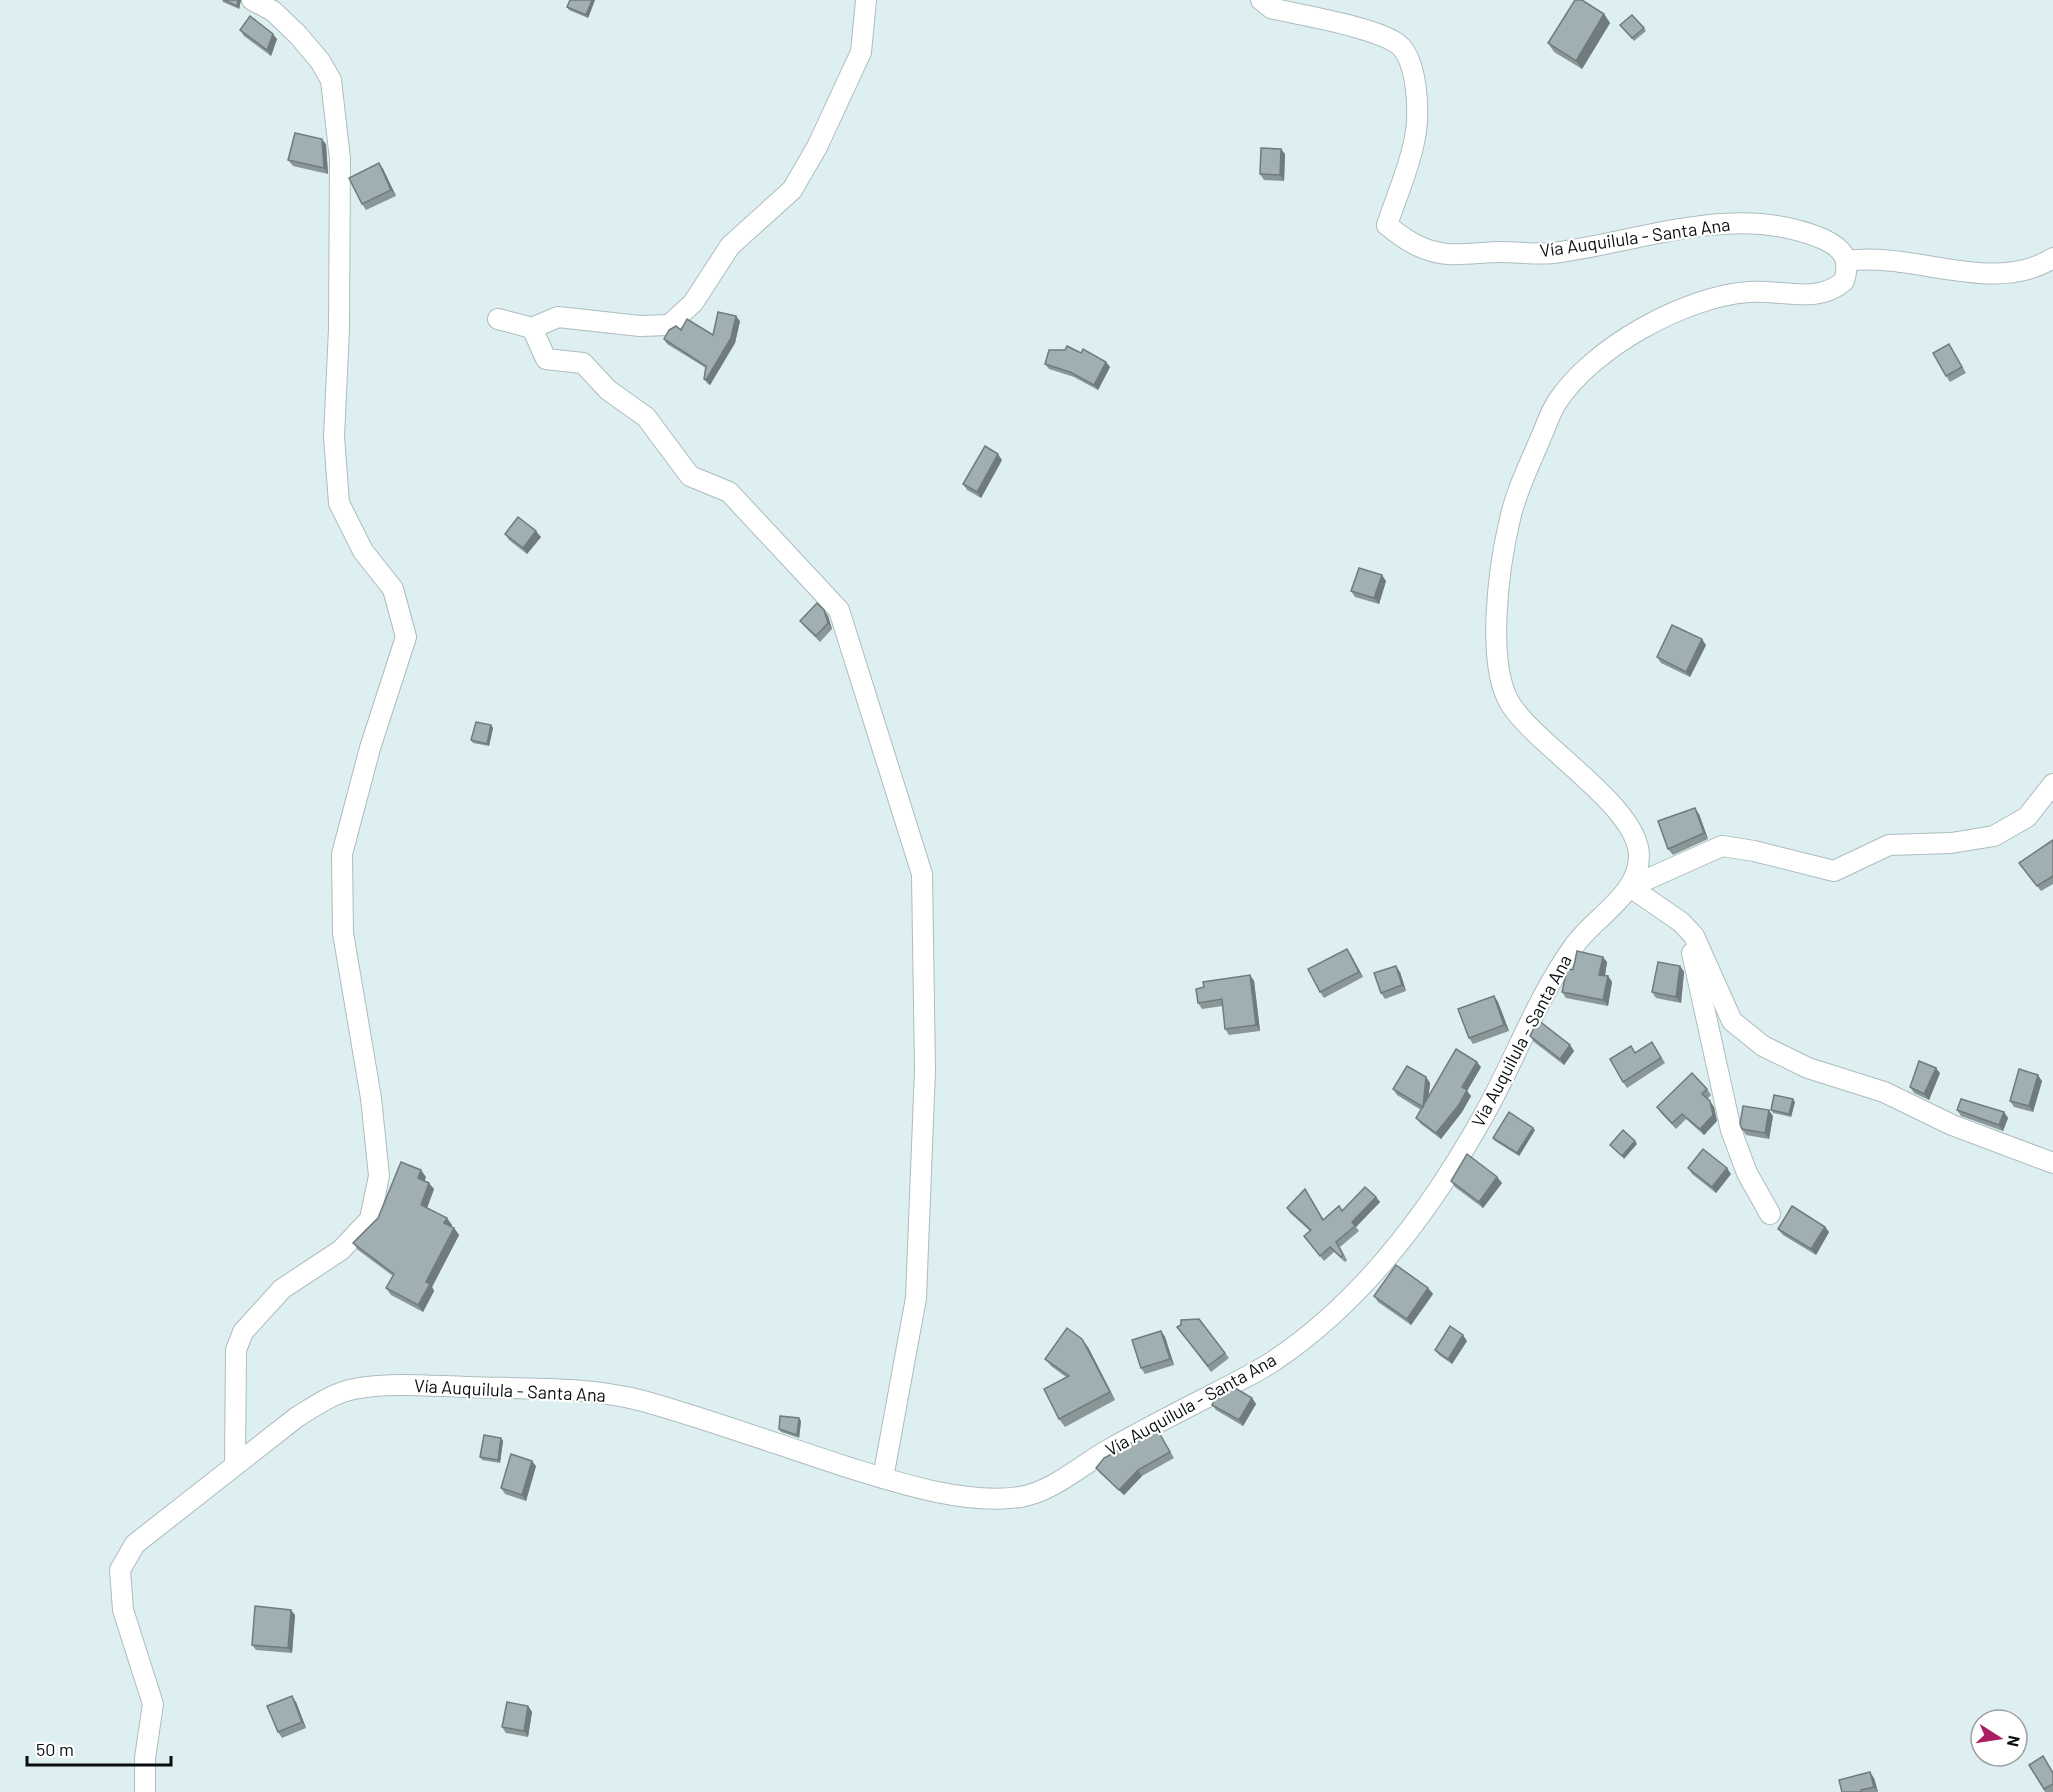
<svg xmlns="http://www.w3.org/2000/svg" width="2053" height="1792" font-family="Barlow,sans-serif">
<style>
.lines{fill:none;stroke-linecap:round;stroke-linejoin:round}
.minor-casing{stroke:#acbcbf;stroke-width:22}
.minor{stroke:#fff;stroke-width:20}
.wall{fill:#8a9799}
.shaded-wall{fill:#707b7d}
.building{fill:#a0b0b2;stroke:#707b7d;stroke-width:1.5}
.labels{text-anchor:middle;stroke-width:4.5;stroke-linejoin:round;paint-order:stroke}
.street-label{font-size:18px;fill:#080e0f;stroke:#fff}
</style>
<rect width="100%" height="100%" fill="#deeff1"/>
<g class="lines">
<g class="minor-casing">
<g id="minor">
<path d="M1847 261C1914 251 1993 296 2053 258"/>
<path d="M498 319 532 328 558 317 640 326 669 325 693 303 730 246 792 190 817 147 861 52 866 0"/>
<path d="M532 328 546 359 583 363 608 390 646 417 690 476 729 492 839 610 922 874 925 1070 916 1298 883 1478"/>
<path d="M1630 887 1681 922 1694 936 1732 1021 1763 1046 1808 1068 1884 1092 1952 1125 2053 1163"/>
<path d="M1630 887 1722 846 1754 851 1834 871 1889 845 1951 843 1994 836 2027 817 2053 784"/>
<path d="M1692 953 1731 1130 1747 1173 1770 1214"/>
<path d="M235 1465 236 1350 243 1332 282 1289 341 1250 370 1219 379 1176 371 1098 343 933 342 854 370 748 406 637 393 589 363 551 339 503 334 437 339 329 340 159 331 80 320 61 298 35 273 11 252 0"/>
<path d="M145 1792V1758L153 1704 123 1610 120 1570 135 1544 297 1417C315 1406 333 1393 354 1389 390 1382 430 1386 467 1387 525 1389 586 1386 643 1401 711 1420 779 1445 847 1467 899 1483 965 1505 1020 1497 1052 1492 1080 1466 1108 1450 1148 1427 1190 1406 1231 1385 1245 1377 1261 1370 1275 1360 1366 1299 1433 1207 1485 1113 1516 1058 1537 997 1574 946 1594 917 1639 895 1639 856 1639 807 1539 748 1511 705 1485 665 1499 565 1510 519 1516 491 1530 464 1541 437 1546 426 1550 413 1557 402 1592 348 1684 297 1748 292 1782 289 1817 305 1844 281 1851 259 1843 248 1823 239 1735 201 1642 242 1553 253 1536 255 1519 252 1502 252 1484 252 1466 255 1448 254 1423 252 1405 240 1387 225 1396 197 1410 167 1415 137 1420 114 1418 55 1395 42 1368 26 1304 16 1271 8L1261 0"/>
</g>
</g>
<use href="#minor" class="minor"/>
</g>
<g class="wall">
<path d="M222 0H241L239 9 223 2Z"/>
<path d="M595 0 588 18 569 10 567 7Z"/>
<path d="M1604 14 1610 23 1582 69 1554 52 1548 43Z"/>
<path d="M1620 25 1644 28 1646 31 1634 41Z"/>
<path d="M240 30 277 39 271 56 244 36Z"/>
<path d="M326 144 328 174 293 166 288 160Z"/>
<path d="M1281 149 1285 154 1284 181 1264 180 1260 174Z"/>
<path d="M379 163 383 169 396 196 366 210 362 204Z"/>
<path d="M740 321 735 343 710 385 708 384 704 379 706 368 667 344 664 339 681 330 713 335Z"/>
<path d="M1949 344 1966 373 1950 382 1946 376Z"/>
<path d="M1081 353 1106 362 1110 367 1098 390 1074 377 1049 369 1045 364Z"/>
<path d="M1002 460 981 498 967 490 963 484Z"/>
<path d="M505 534 541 537 527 554 509 540Z"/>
<path d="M1386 581 1379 604 1355 597 1351 591Z"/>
<path d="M824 610 828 616 832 629 820 642 804 626 800 621Z"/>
<path d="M1706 645 1690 677 1661 663 1657 657Z"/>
<path d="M491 725 493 728 489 746 473 743 471 740Z"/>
<path d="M1699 814 1708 839 1673 855 1668 849Z"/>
<path d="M2053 840V884L2041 891 2019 863Z"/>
<path d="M1347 949 1351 955 1363 977 1324 998 1320 992Z"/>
<path d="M1607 962 1605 976H1608L1612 982 1608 1006 1566 998 1562 992 1573 970Z"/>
<path d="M1680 966 1684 972 1681 1003 1656 998 1652 992Z"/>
<path d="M1400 972 1406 991 1385 999 1381 993Z"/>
<path d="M1250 975 1254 981 1260 1031 1229 1035 1225 1029 1223 1006 1202 1009 1198 1003 1204 987Z"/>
<path d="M1494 996 1498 1002 1509 1031 1473 1044 1469 1038Z"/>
<path d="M1530 1036 1570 1045 1574 1051 1564 1065 1534 1042Z"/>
<path d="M1656 1048 1665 1063 1627 1088 1623 1082 1635 1053Z"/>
<path d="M1481 1067 1467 1091 1471 1096 1462 1112 1441 1139 1421 1124 1416 1118 1421 1110 1397 1095 1393 1089 1426 1077 1430 1083 1428 1098Z"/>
<path d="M1940 1073 1929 1100 1914 1093 1910 1087Z"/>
<path d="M2042 1081 2033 1112 2014 1107 2010 1101Z"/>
<path d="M1707 1089 1711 1095 1707 1099 1714 1107 1717 1121 1704 1135 1686 1119 1676 1129 1661 1113 1657 1107Z"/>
<path d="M1795 1102 1791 1117 1773 1113 1771 1110Z"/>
<path d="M1957 1110 2004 1112 2008 1118 2003 1131 1961 1116Z"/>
<path d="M1773 1116 1769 1139 1746 1135 1742 1129Z"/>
<path d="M1535 1130 1519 1156 1495 1141 1493 1138Z"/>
<path d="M1688 1168 1731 1174 1716 1193 1692 1174Z"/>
<path d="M426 1177 424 1181 434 1189 427 1208 452 1225 451 1227 454 1228 459 1235 432 1287 434 1291 423 1312 391 1295 386 1288 393 1276 358 1250 353 1243Z"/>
<path d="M1497 1177 1502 1183 1483 1208 1455 1187 1451 1181Z"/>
<path d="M1305 1189 1323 1219 1342 1211 1376 1197 1380 1202 1356 1227 1359 1231 1340 1247 1347 1260 1345 1262 1334 1252 1324 1261 1304 1236 1310 1231 1290 1213 1287 1208Z"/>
<path d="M1825 1227 1829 1232 1816 1255 1783 1235 1778 1229Z"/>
<path d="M1428 1288 1433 1294 1411 1325 1378 1302 1374 1296Z"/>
<path d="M1199 1319 1229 1358 1211 1372 1177 1327Z"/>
<path d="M1161 1331 1165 1337 1174 1365 1145 1374 1141 1368Z"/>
<path d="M1467 1341 1452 1364 1439 1355 1435 1350Z"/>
<path d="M1088 1347 1115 1400 1065 1427 1059 1419 1066 1377 1051 1366 1045 1359Z"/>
<path d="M1252 1398 1256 1404 1243 1426 1216 1410 1212 1405Z"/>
<path d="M801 1421 799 1438 781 1432 779 1429Z"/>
<path d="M1157 1429 1174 1458 1142 1476 1124 1495 1100 1473 1096 1468Z"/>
<path d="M501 1438 503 1441 500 1463 482 1460 480 1457Z"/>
<path d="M536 1466 526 1501 505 1494 501 1488Z"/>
<path d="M291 1610 295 1615 292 1653 256 1650 252 1645Z"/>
<path d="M296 1702 306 1728 282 1738 278 1732Z"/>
<path d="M528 1706 532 1712 528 1737 506 1733 502 1727Z"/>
<path d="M2043 1756 2053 1772V1792H2045L2029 1765Z"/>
<path d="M1874 1778 1878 1792H1842Z"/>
</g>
<g class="shaded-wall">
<path d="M238 0H241L239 9 237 6Z"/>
<path d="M592 0H595L588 18 586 15Z"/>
<path d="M1604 14 1610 23 1582 69 1576 61Z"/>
<path d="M273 34 277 39 271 56 267 50Z"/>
<path d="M322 139 326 144 328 174 324 168Z"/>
<path d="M1281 149 1285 154 1284 181 1280 175Z"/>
<path d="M379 163 383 169 396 196 391 190Z"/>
<path d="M736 316 740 321 735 343 710 385 706 380Z"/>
<path d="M1106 362 1110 367 1098 390 1094 385Z"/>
<path d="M998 454 1002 460 981 498 977 492Z"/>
<path d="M536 531 541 537 527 554 523 548Z"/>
<path d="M1382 575 1386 581 1379 604 1374 598Z"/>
<path d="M824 610 828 616 832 629 828 623Z"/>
<path d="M1702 639 1706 645 1690 677 1686 672Z"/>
<path d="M491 725 493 728 489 746 487 744Z"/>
<path d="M1695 808 1699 814 1708 839 1704 833Z"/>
<path d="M1347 949 1351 955 1363 977 1359 972Z"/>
<path d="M1603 957 1607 962 1604 981 1599 975Z"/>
<path d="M1396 966 1400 972 1406 991 1402 985Z"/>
<path d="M1680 966 1684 972 1681 1003 1676 997Z"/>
<path d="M1250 975 1254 981 1260 1031 1256 1025Z"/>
<path d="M1608 976 1612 982 1608 1006 1603 1000Z"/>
<path d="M1494 996 1498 1002 1509 1031 1504 1025Z"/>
<path d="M1570 1045 1574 1051 1564 1065 1560 1059Z"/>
<path d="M1477 1062 1481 1067 1467 1091 1471 1096 1462 1112 1441 1139 1436 1133Z"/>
<path d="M1936 1068 1940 1073 1929 1100 1924 1094Z"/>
<path d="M2038 1075 2042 1081 2033 1112 2029 1106Z"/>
<path d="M1426 1077 1430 1083 1427 1113 1423 1107Z"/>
<path d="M1793 1099 1795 1102 1791 1117 1789 1114Z"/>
<path d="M1710 1101 1714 1107 1717 1121 1704 1135 1700 1129Z"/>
<path d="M1769 1110 1773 1116 1769 1139 1765 1133Z"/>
<path d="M2004 1112 2008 1118 2003 1131 1999 1125Z"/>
<path d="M1533 1128 1535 1130 1519 1156 1517 1153Z"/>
<path d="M1635 1141 1637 1144 1624 1159 1622 1156Z"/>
<path d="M1727 1168 1731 1174 1716 1193 1712 1187Z"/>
<path d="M421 1170 426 1177 423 1185 418 1178Z"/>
<path d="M1497 1177 1502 1183 1483 1208 1479 1202Z"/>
<path d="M429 1183 434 1189 426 1211 421 1205Z"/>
<path d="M1376 1197 1380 1202 1356 1227 1352 1222Z"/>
<path d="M447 1218 452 1225 449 1230 444 1223Z"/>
<path d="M1825 1227 1829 1232 1816 1255 1811 1249Z"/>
<path d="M454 1228 459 1235 432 1287 434 1291 423 1312 418 1305 426 1282Z"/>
<path d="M1428 1288 1433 1294 1411 1325 1407 1319Z"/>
<path d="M1161 1331 1165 1337 1174 1365 1170 1359Z"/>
<path d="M1463 1335 1467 1341 1452 1364 1448 1359Z"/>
<path d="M1082 1339 1088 1347 1115 1400 1110 1392Z"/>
<path d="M1252 1398 1256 1404 1243 1426 1239 1420Z"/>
<path d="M799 1418 801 1421 799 1438 797 1435Z"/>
<path d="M501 1438 503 1441 500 1463 498 1460Z"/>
<path d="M532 1461 536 1466 526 1501 522 1495Z"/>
<path d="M1138 1470 1142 1476 1124 1495 1119 1490Z"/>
<path d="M291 1610 295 1615 292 1653 288 1648Z"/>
<path d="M292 1696 296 1702 306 1728 302 1722Z"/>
<path d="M528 1706 532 1712 528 1737 524 1731Z"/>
<path d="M1870 1772 1874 1778 1878 1792 1874 1787Z"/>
</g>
<g class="building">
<path d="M224 0H238L237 6Z"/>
<path d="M570 0H592L586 15 567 7Z"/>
<path d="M1575 0H1582L1604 14 1576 61 1548 43Z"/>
<path d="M1632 15 1644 28 1632 38 1620 25Z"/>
<path d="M250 16 273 34 267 50 240 30Z"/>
<path d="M295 133 322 139 324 168 288 160Z"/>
<path d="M1261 148 1281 149 1280 175 1260 174Z"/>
<path d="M379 163 391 190 362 204 349 178Z"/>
<path d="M718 312 736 316 731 338 706 380 704 379 706 366 664 339 669 330 676 326 681 330 687 319 713 335Z"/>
<path d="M1949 344 1962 367 1946 376 1933 353Z"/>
<path d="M1067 346 1081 353 1083 349 1106 362 1094 385 1070 372 1045 364 1049 350H1065Z"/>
<path d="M985 446 998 454 977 492 963 484Z"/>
<path d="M518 517 536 531 523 548 505 534Z"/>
<path d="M1359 568 1382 575 1374 598 1351 591Z"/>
<path d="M817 603 824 610 828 623 816 636 800 621Z"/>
<path d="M1672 625 1702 639 1686 672 1657 657Z"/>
<path d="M476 722 491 725 487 744 471 740Z"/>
<path d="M1695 808 1704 833 1668 849 1658 821Z"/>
<path d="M2053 840V876L2037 886 2019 863Z"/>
<path d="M1347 949 1359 972 1320 992 1308 969Z"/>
<path d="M1577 951 1603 957 1599 975 1608 976 1603 1000 1562 992 1567 969 1573 970Z"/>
<path d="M1658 962 1680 966 1676 997 1652 992Z"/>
<path d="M1396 966 1402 985 1381 993 1374 973Z"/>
<path d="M1250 975 1256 1025 1225 1029 1222 999 1198 1003 1196 989 1204 987 1203 982Z"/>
<path d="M1494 996 1504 1025 1469 1038 1458 1009Z"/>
<path d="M1538 1020 1570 1045 1560 1059 1530 1036Z"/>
<path d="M1652 1042 1661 1058 1623 1082 1610 1059 1631 1046 1635 1053Z"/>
<path d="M1456 1049 1477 1062 1462 1087 1467 1090 1458 1106 1436 1133 1416 1118Z"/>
<path d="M1919 1061 1936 1068 1924 1094 1910 1087Z"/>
<path d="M1407 1066 1426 1077 1423 1107 1393 1089Z"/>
<path d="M2019 1069 2038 1075 2029 1106 2010 1101Z"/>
<path d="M1692 1073 1707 1089 1702 1094 1710 1101 1713 1115 1700 1129 1682 1114 1672 1123 1657 1107Z"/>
<path d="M1774 1095 1793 1099 1789 1114 1771 1110Z"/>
<path d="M1961 1099 2004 1112 1999 1125 1957 1110Z"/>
<path d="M1743 1106 1769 1110 1765 1133 1742 1129 1740 1124Z"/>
<path d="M1509 1112 1533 1128 1517 1153 1493 1138Z"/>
<path d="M1623 1130 1635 1141 1622 1156 1610 1145Z"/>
<path d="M1703 1149 1727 1168 1712 1187 1688 1168Z"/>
<path d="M1467 1154 1497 1177 1479 1202 1451 1181Z"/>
<path d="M401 1162 421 1170 418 1178 429 1183 421 1205 447 1218 444 1223 454 1228 426 1282 430 1284 418 1305 386 1288 394 1274 353 1243 378 1218Z"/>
<path d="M1365 1187 1376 1197 1352 1222 1355 1226 1336 1242 1343 1255 1341 1257 1330 1247 1320 1256 1304 1236 1311 1230 1287 1208 1305 1189 1323 1220 1339 1206 1342 1211Z"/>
<path d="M1792 1206 1825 1227 1811 1249 1778 1229Z"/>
<path d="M1396 1265 1428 1288 1407 1319 1374 1296Z"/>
<path d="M1199 1319 1225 1353 1208 1366 1177 1327 1181 1325V1320Z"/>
<path d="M1450 1326 1463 1335 1448 1359 1435 1350Z"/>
<path d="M1067 1328 1082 1339 1110 1392 1059 1419 1044 1389 1069 1376 1045 1359Z"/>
<path d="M1161 1331 1170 1359 1141 1368 1132 1340Z"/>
<path d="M1235 1388 1252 1398 1239 1420 1212 1405 1215 1399Z"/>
<path d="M780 1416 799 1418 797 1435 779 1429Z"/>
<path d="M1157 1429 1170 1452 1138 1470 1119 1490 1096 1468 1104 1458Z"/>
<path d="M484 1435 501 1438 498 1460 480 1457Z"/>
<path d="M511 1454 532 1461 522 1495 501 1488Z"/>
<path d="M255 1606 291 1610 288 1648 252 1645Z"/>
<path d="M292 1696 302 1722 278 1732 267 1706Z"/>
<path d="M507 1702 528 1706 524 1731 502 1727Z"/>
<path d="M2043 1756 2053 1773V1784L2044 1789 2029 1765Z"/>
<path d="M1870 1772 1874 1787 1861 1790 1862 1792H1842L1839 1780Z"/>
</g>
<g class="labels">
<g class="street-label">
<text transform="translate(1635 238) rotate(-8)" y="6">Vía Auquilula - Santa Ana</text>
<text transform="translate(1522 1041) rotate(-62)" y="6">Vía Auquilula - Santa Ana</text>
<text transform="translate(510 1391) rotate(3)" y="6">Vía Auquilula - Santa Ana</text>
<text transform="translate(1191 1405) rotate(-29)" y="6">Vía Auquilula - Santa Ana</text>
</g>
</g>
<g transform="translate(1999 1738) rotate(102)"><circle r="28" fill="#ffffff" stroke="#9c9f9f" stroke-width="1.5"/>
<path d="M0-4.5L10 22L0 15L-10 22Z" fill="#aa1f62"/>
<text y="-9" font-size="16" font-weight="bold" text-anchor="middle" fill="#080e0f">N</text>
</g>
<path d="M27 1756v9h144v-9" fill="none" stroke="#080e0f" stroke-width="3"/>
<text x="36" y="1756" font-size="18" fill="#080e0f" stroke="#ffffff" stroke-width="4.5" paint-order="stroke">50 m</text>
</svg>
